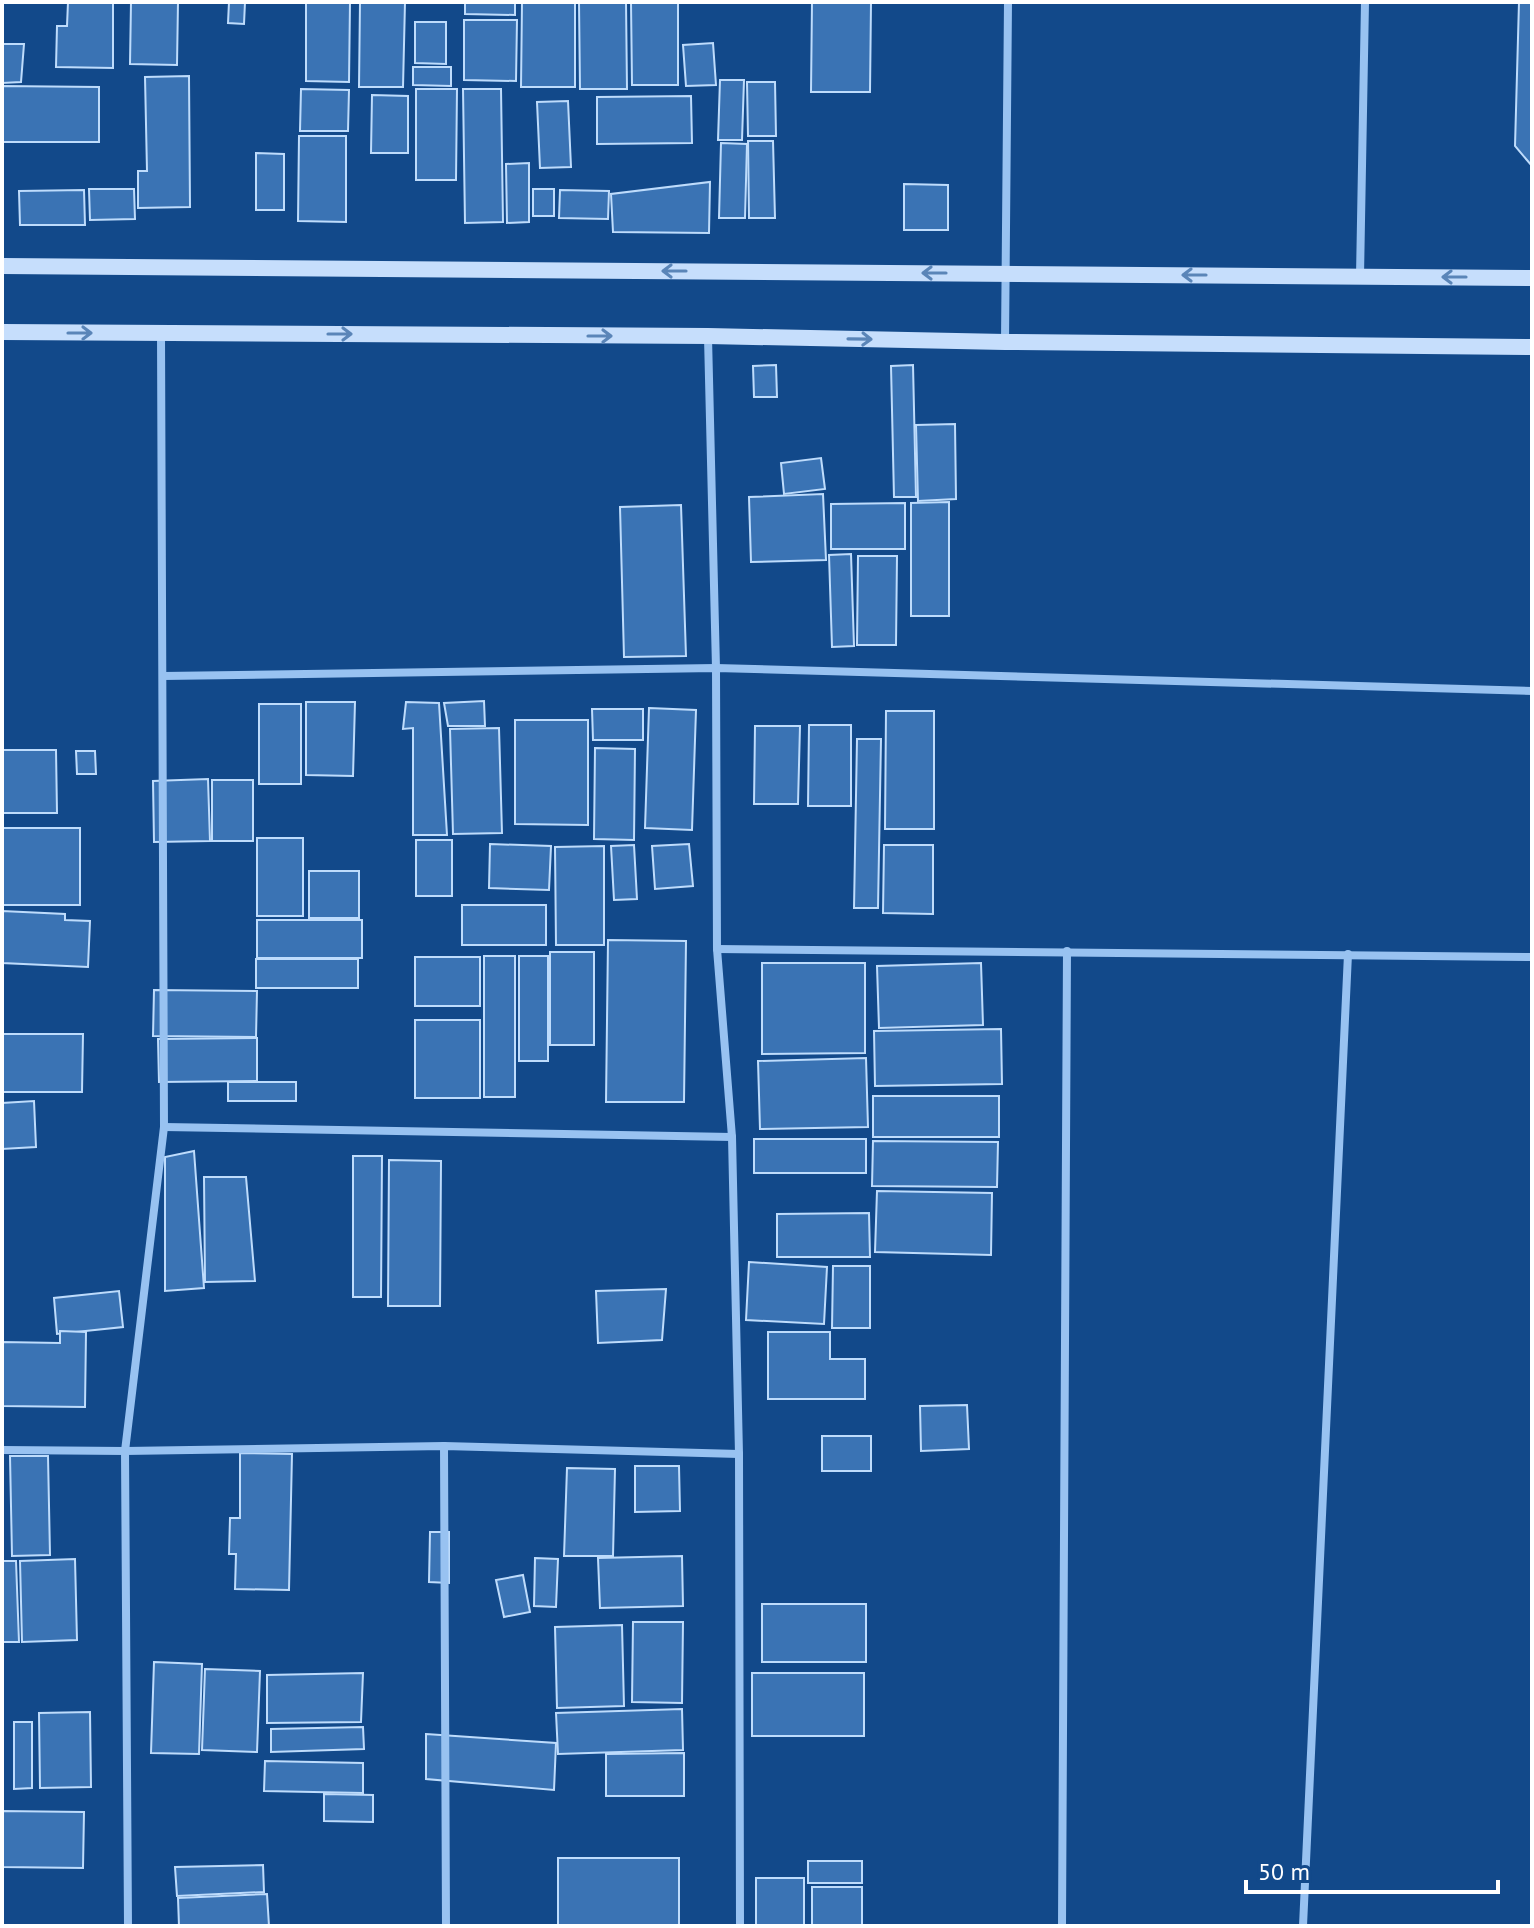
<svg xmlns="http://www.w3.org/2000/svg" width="1534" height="1928" font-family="'PT Sans',sans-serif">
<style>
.building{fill:#3a73b4;stroke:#bedcfc;stroke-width:2}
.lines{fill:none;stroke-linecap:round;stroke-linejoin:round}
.street{stroke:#98c2f1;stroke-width:8}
.secondary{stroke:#c6defc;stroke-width:16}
.oneway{stroke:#5a85b8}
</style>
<rect width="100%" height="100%" fill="#12498a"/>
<g class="building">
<path d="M68 2H113V68L56 67 57 26H67Z"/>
<path d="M131 2H178L177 65 130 64Z"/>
<path d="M229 2H245L244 24 228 23Z"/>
<path d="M306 2H350L349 82 306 81Z"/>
<path d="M360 2H405L403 87H359Z"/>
<path d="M465 2H515V15L465 14Z"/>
<path d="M522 2H575V87H521Z"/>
<path d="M579 2H626L627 89H580Z"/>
<path d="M631 2H678V85H632Z"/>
<path d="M812 2H871L870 92H811Z"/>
<path d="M1519 2H1532V166L1515 146Z"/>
<path d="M464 20H517L516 81 464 80Z"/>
<path d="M415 22H446V64L415 63Z"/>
<path d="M713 43 716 85 686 86 683 45Z"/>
<path d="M2 44H24L21 82 2 83Z"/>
<path d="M413 67H451V86L413 85Z"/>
<path d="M189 76 190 207 138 208V171H147L145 77Z"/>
<path d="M720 80H744L742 140H718Z"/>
<path d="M747 82H775L776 136H748Z"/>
<path d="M2 86 99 87V142H2Z"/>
<path d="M301 89 349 90 348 131H300Z"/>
<path d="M416 89H457L456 180H416Z"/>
<path d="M463 89H501L503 222 465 223Z"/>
<path d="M372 95 408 96V153H371Z"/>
<path d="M691 96 692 143 597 144V97Z"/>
<path d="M568 101 571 167 540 168 537 102Z"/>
<path d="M299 136H346V222L298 221Z"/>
<path d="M748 141H773L775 218H749Z"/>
<path d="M721 143 747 144 745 218H719Z"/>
<path d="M256 153 284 154V210H256Z"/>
<path d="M529 163V222L507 223 506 164Z"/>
<path d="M710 182 709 233 613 232 611 194Z"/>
<path d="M904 184 948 185V230H904Z"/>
<path d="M89 189H134L135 219 90 220Z"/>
<rect x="533" y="189" width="21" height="27"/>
<path d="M84 190 85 225H20L19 191Z"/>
<path d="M560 190 609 191 608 219 559 218Z"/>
<path d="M776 365 777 397H754L753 366Z"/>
<path d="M913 365 916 497H894L891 366Z"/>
<path d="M955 424 956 499 918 501 916 425Z"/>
<path d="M821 458 825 489 784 494 781 463Z"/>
<path d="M823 494 826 560 751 562 749 497Z"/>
<path d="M949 502V616H911V503Z"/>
<path d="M905 503V549H831V504Z"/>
<path d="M681 505 686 656 624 657 620 507Z"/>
<path d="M851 554 854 646 832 647 829 555Z"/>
<path d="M858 556H897L896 645H857Z"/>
<path d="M484 701 485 726H448L444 703Z"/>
<path d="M306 702H355L353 776 306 775Z"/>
<path d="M406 702 439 703 447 835H413V728L403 729Z"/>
<rect x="259" y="704" width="42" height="80"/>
<path d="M649 708 696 710 692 830 645 828Z"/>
<path d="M592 709H643V740H593Z"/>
<path d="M886 711H934V829H885Z"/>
<path d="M515 720H588V825L515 824Z"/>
<path d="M809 725H851V806H808Z"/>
<path d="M755 726H800L798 804H754Z"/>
<path d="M499 728 502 833 453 834 450 729Z"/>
<path d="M857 739H881L878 908H854Z"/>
<path d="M595 748 635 749 634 840 594 839Z"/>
<path d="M2 750H56L57 813H2Z"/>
<path d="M76 751H95L96 774H77Z"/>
<path d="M208 779 210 841 154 842 153 781Z"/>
<rect x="212" y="780" width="41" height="61"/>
<rect x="2" y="828" width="78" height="77"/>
<rect x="257" y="838" width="46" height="78"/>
<rect x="416" y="840" width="36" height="56"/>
<path d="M490 844 551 846 549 890 489 888Z"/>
<path d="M689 844 693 886 655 889 652 846Z"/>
<path d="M634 845 637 899 614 900 611 846Z"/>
<path d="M884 845H933V914L883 913Z"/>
<path d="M604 846V945H556L555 847Z"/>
<rect x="309" y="871" width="50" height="47"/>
<rect x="462" y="905" width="84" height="40"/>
<path d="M2 911 65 914V920L90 921 88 967 2 963Z"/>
<rect x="257" y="920" width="105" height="38"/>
<path d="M608 940 686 941 684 1102H606Z"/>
<rect x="550" y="952" width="44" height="93"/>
<rect x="484" y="956" width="31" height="141"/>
<rect x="519" y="956" width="29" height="105"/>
<rect x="415" y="957" width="65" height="49"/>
<rect x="256" y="959" width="102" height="29"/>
<path d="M762 963H865V1053L762 1054Z"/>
<path d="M981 963 983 1025 879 1028 877 966Z"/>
<path d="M154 990 257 991 256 1037 153 1036Z"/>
<rect x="415" y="1020" width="65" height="78"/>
<path d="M1001 1029 1002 1084 875 1086 874 1031Z"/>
<path d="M2 1034H83L82 1092H2Z"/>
<path d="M257 1038V1081L159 1082 158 1039Z"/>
<path d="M866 1058 868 1127 760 1129 758 1061Z"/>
<rect x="228" y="1082" width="68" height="19"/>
<rect x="873" y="1096" width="126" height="41"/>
<path d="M34 1101 36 1147 2 1149V1103Z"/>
<rect x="754" y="1139" width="112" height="34"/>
<path d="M873 1141 998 1142 997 1187 872 1186Z"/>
<path d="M194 1151 204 1288 165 1291V1157Z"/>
<path d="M353 1156H382L381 1297H353Z"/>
<path d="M389 1160 441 1161 440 1306H388Z"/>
<path d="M204 1177H246L255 1281 205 1282Z"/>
<path d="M877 1191 992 1193 991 1255 875 1252Z"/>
<path d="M869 1213 870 1257H777V1214Z"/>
<path d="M749 1262 827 1267 824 1324 746 1320Z"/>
<path d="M833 1266H870V1328H832Z"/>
<path d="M666 1289 662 1340 598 1343 596 1291Z"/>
<path d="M119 1291 123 1327 57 1334 54 1298Z"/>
<path d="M60 1331 86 1332 85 1407 2 1406V1342L60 1343Z"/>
<path d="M768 1332H830V1359H865V1399H768Z"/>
<path d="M967 1405 969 1449 921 1451 920 1406Z"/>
<rect x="822" y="1436" width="49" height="35"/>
<path d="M240 1453 292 1454 289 1590 235 1589 236 1554H229L230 1518H240Z"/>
<path d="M10 1456H48L50 1555 12 1556Z"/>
<path d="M635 1466H679L680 1511 635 1512Z"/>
<path d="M567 1468 615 1469 613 1556H564Z"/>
<path d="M430 1532H449V1583L429 1582Z"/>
<path d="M682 1556 683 1606 600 1608 598 1558Z"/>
<path d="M535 1558 558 1559 556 1607 534 1606Z"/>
<path d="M75 1559 77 1640 22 1642 20 1561Z"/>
<path d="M2 1561H16L19 1642H2Z"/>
<path d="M523 1575 530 1612 504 1617 496 1580Z"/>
<rect x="762" y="1604" width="104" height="58"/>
<path d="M633 1622H683L682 1703 632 1702Z"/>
<path d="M622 1625 624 1706 557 1708 555 1627Z"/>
<path d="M154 1662 202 1664 199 1754 151 1753Z"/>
<path d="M205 1669 260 1671 257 1752 202 1750Z"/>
<path d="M363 1673 361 1722 267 1723V1675Z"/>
<rect x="752" y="1673" width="112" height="63"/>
<path d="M682 1709 683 1750 558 1754 556 1713Z"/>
<path d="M90 1712 91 1787 40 1788 39 1713Z"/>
<path d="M14 1722H32V1788L14 1789Z"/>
<path d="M363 1727 364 1749 271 1752V1729Z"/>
<path d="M426 1734 556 1743 554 1790 426 1779Z"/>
<path d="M684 1753V1796H606V1754Z"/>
<path d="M265 1761 363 1763V1793L264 1791Z"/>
<path d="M324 1794 373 1795V1822L324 1821Z"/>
<path d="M2 1811 84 1812 83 1868 2 1867Z"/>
<rect x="558" y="1858" width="121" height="68"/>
<rect x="808" y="1861" width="54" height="22"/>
<path d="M263 1865 264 1892 177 1896 175 1867Z"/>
<rect x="756" y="1878" width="48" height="48"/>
<rect x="812" y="1887" width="50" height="39"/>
<path d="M267 1894 269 1926H179L178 1898Z"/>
</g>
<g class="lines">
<g class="street">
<path d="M1360 276 1365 2"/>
<path d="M708 337 716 668 717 949 732 1137 739 1454 740 1926"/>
<path d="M1005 342 1008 2"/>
<path d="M163 676 716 668 1532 691"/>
<path d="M717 949 1532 957"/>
<path d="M164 1127 732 1137"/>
<path d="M444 1446 446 1926"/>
<path d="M2 1450 125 1451 444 1446 739 1454"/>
<path d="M128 1926 125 1451 164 1127 161 334"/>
<path d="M1062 1926 1067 951"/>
<path d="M1303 1926 1348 954"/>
</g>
<g class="secondary">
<path d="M2 266 1532 278"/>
<path d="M2 332 708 336 1005 342 1532 347"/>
</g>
</g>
<defs><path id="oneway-shaft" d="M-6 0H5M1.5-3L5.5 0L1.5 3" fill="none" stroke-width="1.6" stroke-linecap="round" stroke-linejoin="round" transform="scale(2)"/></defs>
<g class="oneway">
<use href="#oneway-shaft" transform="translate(674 271) rotate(-180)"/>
<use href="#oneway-shaft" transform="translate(934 273) rotate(-180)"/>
<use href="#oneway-shaft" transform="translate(1194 275) rotate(-180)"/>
<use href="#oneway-shaft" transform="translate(1454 277) rotate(-180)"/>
<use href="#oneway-shaft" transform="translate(80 333)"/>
<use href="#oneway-shaft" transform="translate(340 334)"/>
<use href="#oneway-shaft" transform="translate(600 336)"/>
<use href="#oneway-shaft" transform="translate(860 339) rotate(1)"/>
</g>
<rect width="1534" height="1928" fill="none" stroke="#ffffff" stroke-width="8"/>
<path d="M1246 1880v12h252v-12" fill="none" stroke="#ffffff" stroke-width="4"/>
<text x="1258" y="1880" font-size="24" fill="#ffffff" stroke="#12498a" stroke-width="6" paint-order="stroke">50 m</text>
</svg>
